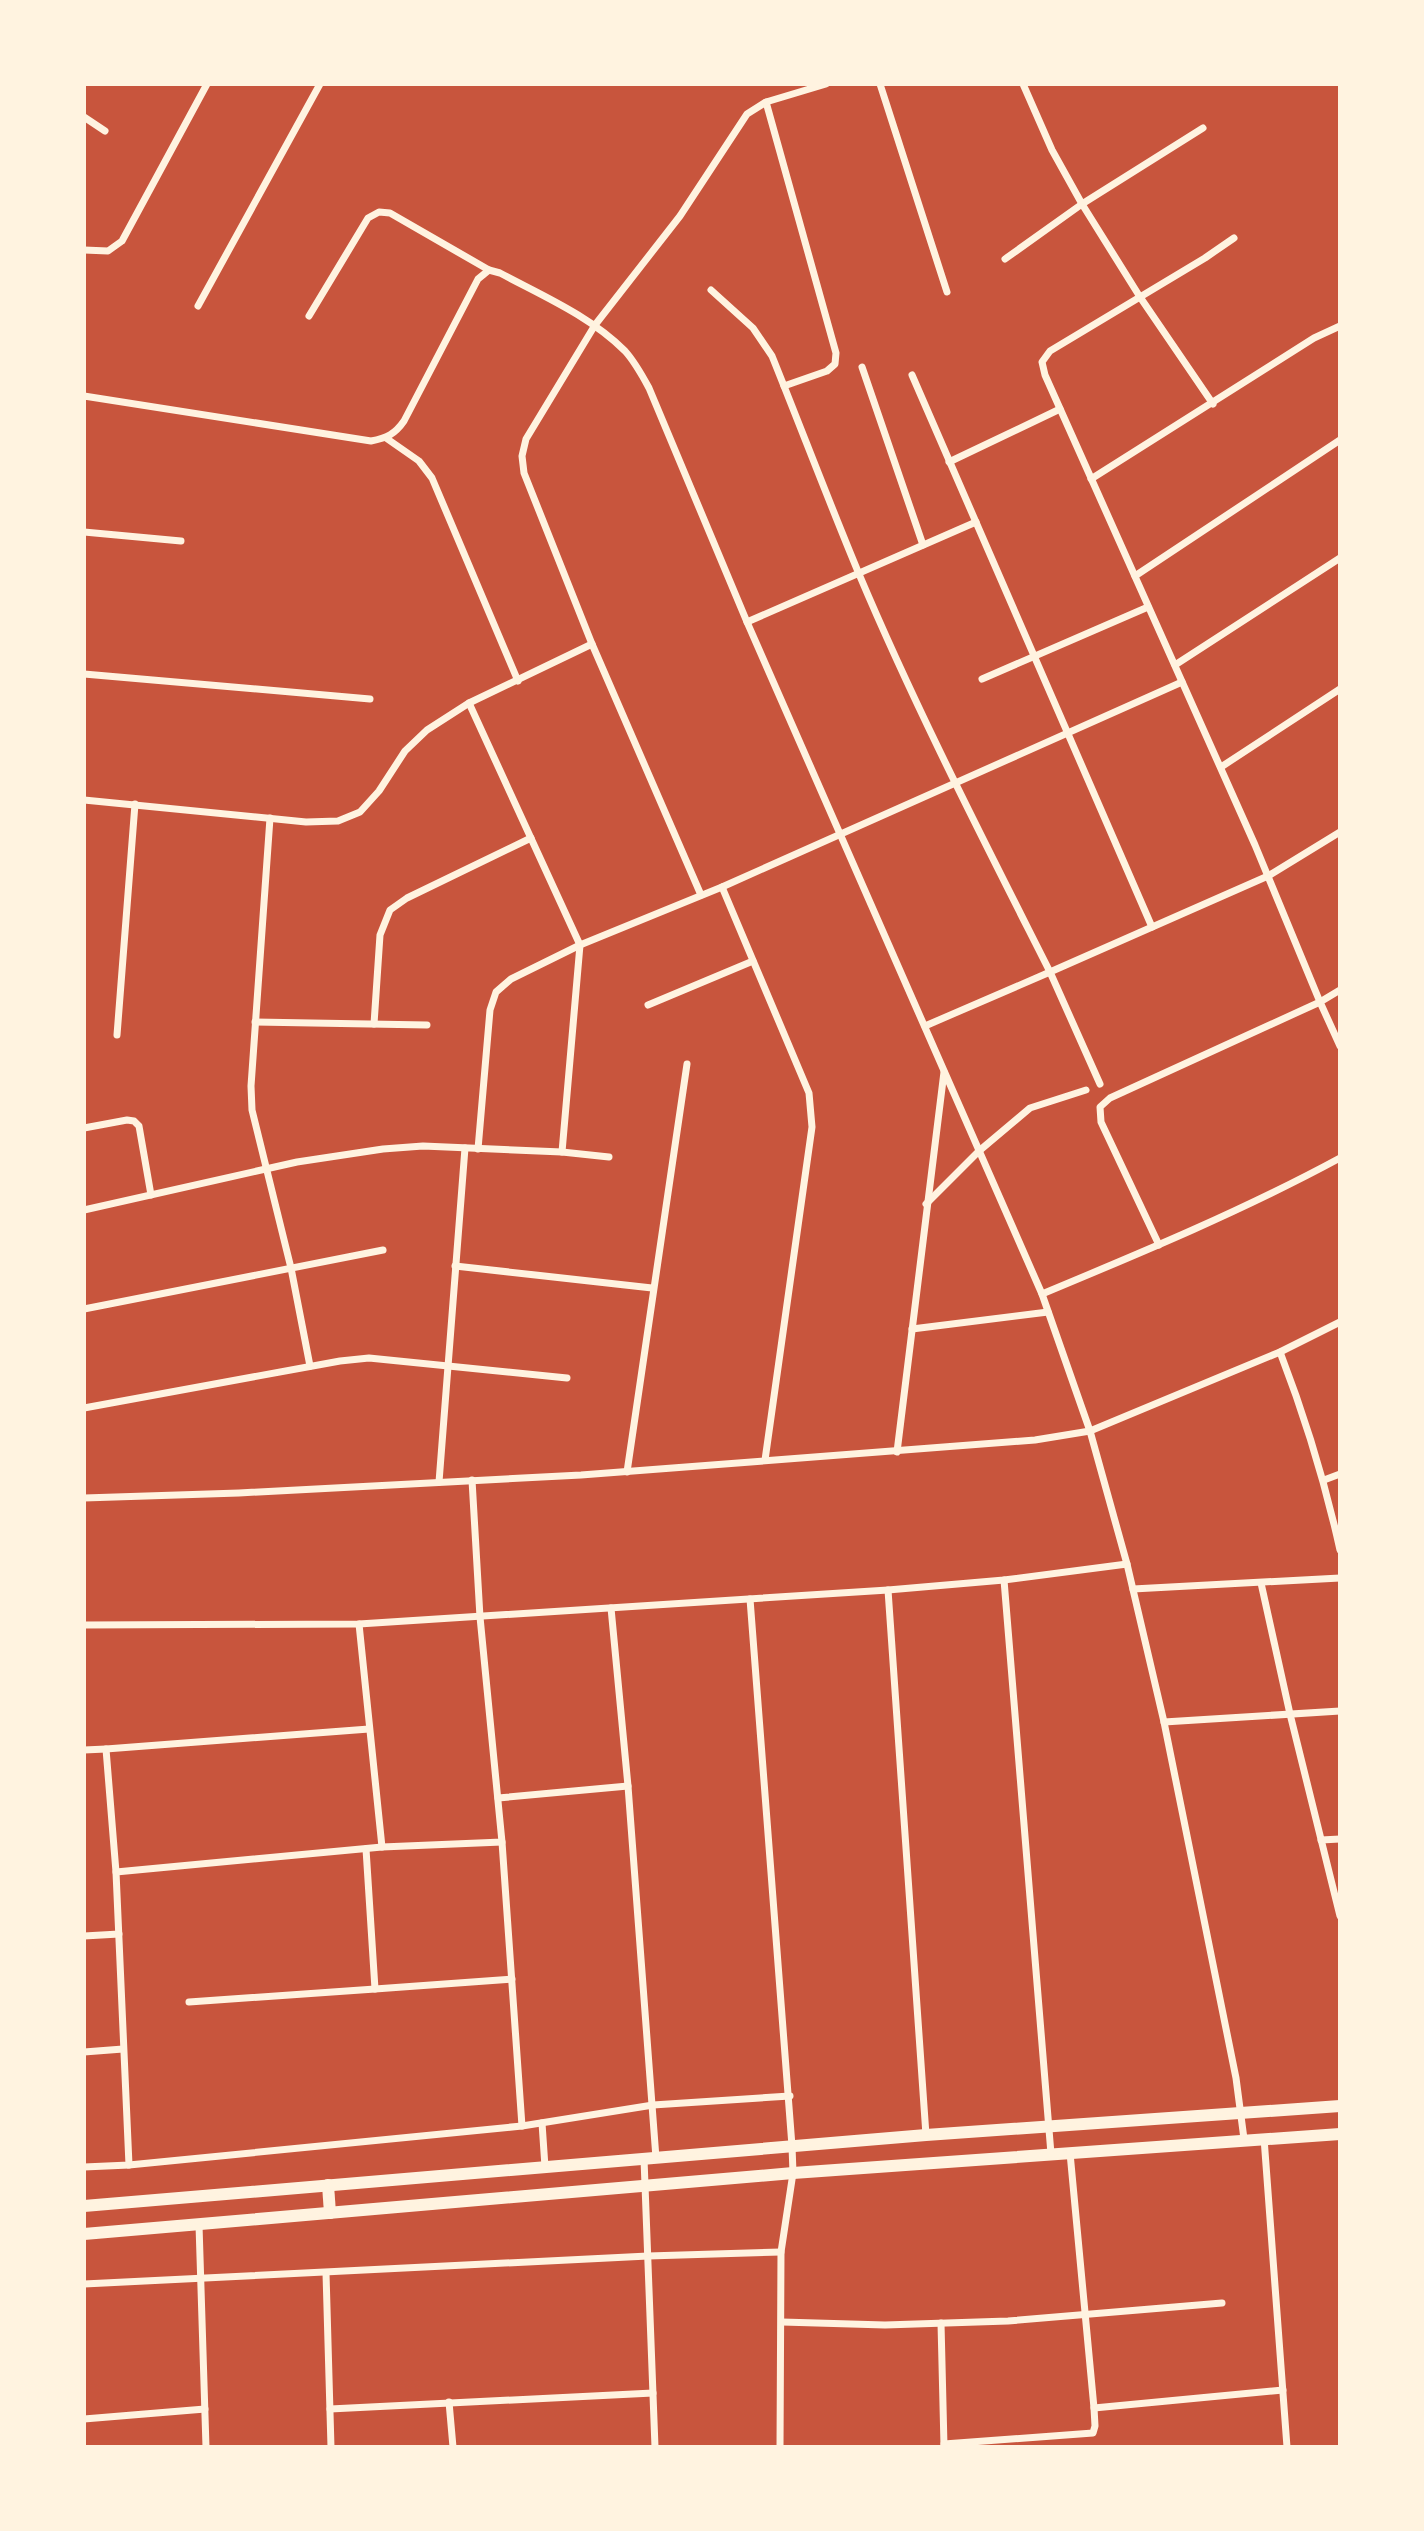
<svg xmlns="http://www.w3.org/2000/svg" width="1424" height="2531" font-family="'Roboto Condensed',sans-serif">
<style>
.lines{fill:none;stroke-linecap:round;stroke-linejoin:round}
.minor{stroke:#fff3e0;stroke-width:7}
.tertiary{stroke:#fff3e0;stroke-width:12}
</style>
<rect width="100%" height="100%" fill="#c8553d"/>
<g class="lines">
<g class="minor">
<path d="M880 84 947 292"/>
<path d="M1023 84 1052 150 1082 204 1140 297 1213 404"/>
<path d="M766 102 836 353 835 364 827 371 784 386"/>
<path d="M84 117 105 131"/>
<path d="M84 250 108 251 122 241 207 84"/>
<path d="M1005 259 1082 204 1203 128"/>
<path d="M711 290 753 328 772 356C801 428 829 502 859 574 916 709 984 841 1050 972L925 1026"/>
<path d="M198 306 320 84"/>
<path d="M309 316 368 218 379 212 390 213 489 270"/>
<path d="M862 367 923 545"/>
<path d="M912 375 1152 927"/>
<path d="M84 396 371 441C387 438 395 434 404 421L478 279 489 270 500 273C543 296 590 316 625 351 635 362 642 375 649 388L747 622 1042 1294 1090 1431 1127 1564 1164 1722 1236 2078 1244 2139"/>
<path d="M386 438 419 461 432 478 518 681"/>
<path d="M949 462 1060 409"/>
<path d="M1091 479 1314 338 1340 326"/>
<path d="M84 532 181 541"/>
<path d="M1135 576 1340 440"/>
<path d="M747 622 976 522"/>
<path d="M1175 665 1340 558"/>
<path d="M84 674 370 699"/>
<path d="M982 679 1148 607"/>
<path d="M469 703 580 945 562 1152"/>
<path d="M1221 767 1340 689"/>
<path d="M84 800 306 822 338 821 360 812 379 791 405 751 427 730 469 703 592 644"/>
<path d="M270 818 251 1086 252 1110 291 1268 310 1366"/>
<path d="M722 887 809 1093 812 1127 765 1460"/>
<path d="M701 895 592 644 524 473 522 456 526 439 595 325 680 216 747 114 766 102 826 84"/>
<path d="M1340 990 1320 1002 1340 1046"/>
<path d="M648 1005 753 961"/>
<path d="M255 1022 427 1025"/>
<path d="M374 1024 380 935 390 910 407 898 531 838"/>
<path d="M117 1035 135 804"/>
<path d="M1100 1084 1050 972 1268 876 1340 832"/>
<path d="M84 1128 127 1120 134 1121 139 1126 151 1195"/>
<path d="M478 1149 490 1010 496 992 511 979 580 945 722 887 1182 682"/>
<path d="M926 1204 979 1151 1030 1108 1086 1090"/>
<path d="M84 1210 297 1162 383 1149 423 1146 562 1152 609 1157"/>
<path d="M1159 1245 1101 1122 1100 1107 1110 1098 1320 1002 1255 845 1045 375 1042 362 1050 351 1205 258 1234 238"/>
<path d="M455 1266 652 1288"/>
<path d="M1042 1294C1143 1252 1244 1210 1340 1158"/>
<path d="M84 1309 383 1250"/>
<path d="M912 1329 1048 1312"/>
<path d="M1280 1352C1305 1417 1325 1482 1340 1550"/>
<path d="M84 1408 340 1361 369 1358 567 1378"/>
<path d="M897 1452 944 1072"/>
<path d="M627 1472 687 1064"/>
<path d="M1324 1480 1340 1474"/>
<path d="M439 1482 465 1148"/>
<path d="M84 1498 239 1493 581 1475 1035 1440 1090 1431 1280 1352 1340 1322"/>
<path d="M1004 1580 1051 2154"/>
<path d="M1261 1583 1290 1714 1340 1916"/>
<path d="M1133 1589 1340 1578"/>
<path d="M888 1590 926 2135"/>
<path d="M750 1599 792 2146 793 2173 781 2252 780 2447"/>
<path d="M611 1608 628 1786 656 2158"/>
<path d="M359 1624 382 1847"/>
<path d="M84 1625 359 1624 888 1590 1004 1580 1127 1564"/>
<path d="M1164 1722 1340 1711"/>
<path d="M84 1750 106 1749"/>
<path d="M498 1798 628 1786"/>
<path d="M1321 1840 1340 1839"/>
<path d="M502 1842 522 2126"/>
<path d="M116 1872 106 1749 369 1729"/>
<path d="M84 1936 119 1934"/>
<path d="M375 1989 512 1979"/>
<path d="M189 2002 375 1989 366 1849"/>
<path d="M84 2052 123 2049"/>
<path d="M542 2123 545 2167"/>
<path d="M1264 2138 1287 2447"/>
<path d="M644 2159 655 2447"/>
<path d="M129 2165 116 1872 382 1847 502 1842 480 1617 472 1480"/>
<path d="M84 2167 129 2165 522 2126 653 2105 790 2096"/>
<path d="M199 2225 206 2447"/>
<path d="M326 2273 331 2447"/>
<path d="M84 2284 648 2256 781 2252"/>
<path d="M782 2322 885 2325 1008 2321 1222 2303"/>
<path d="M941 2323 944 2446"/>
<path d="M449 2402 453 2447"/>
<path d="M1094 2408 1283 2390"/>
<path d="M330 2409 653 2393"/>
<path d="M84 2419 205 2409"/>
<path d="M944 2444 1093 2433 1095 2426 1094 2408 1070 2153"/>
</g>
<g class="tertiary">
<path d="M328 2185 330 2213"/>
<path d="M84 2206 926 2135 1340 2106"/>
<path d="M84 2234 793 2173 1340 2134"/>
</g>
</g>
<rect width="1424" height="2531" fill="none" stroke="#fff3e0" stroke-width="172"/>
</svg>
